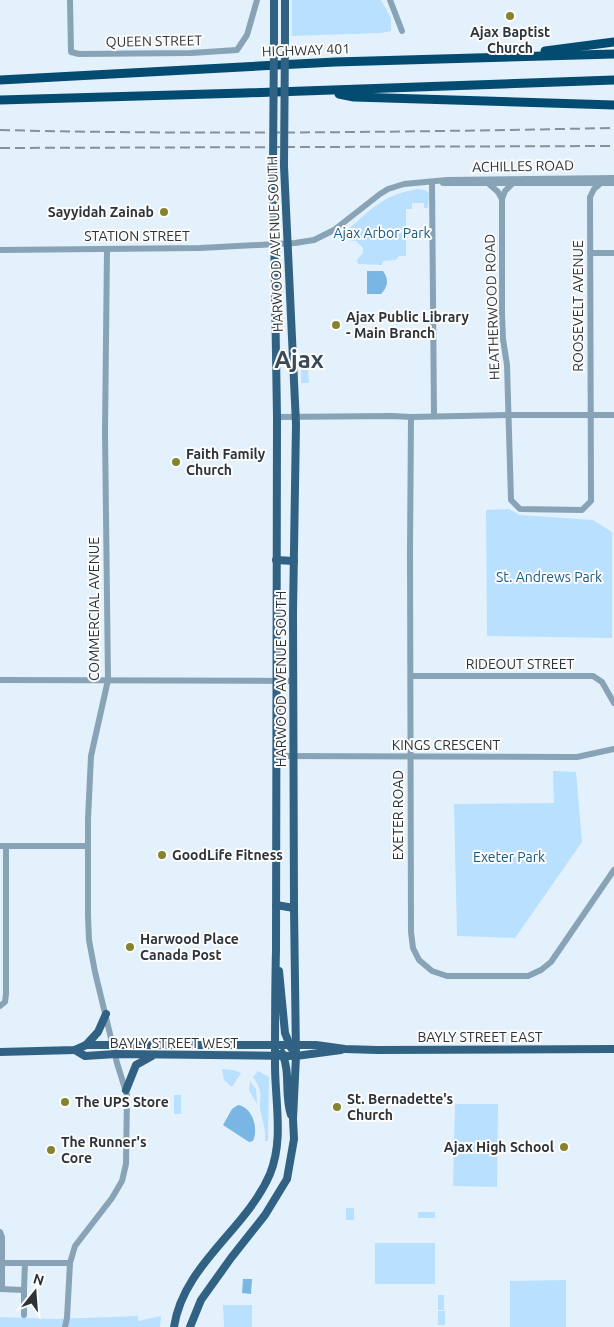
<svg xmlns="http://www.w3.org/2000/svg" width="614" height="1327" font-family="Ubuntu,sans-serif">
<style>
.green{fill:#b9e0fe}
.water{fill:#79b6e3}
.lines{fill:none;stroke-linecap:round;stroke-linejoin:round}
.minor{stroke:#89a3b6;stroke-width:6}
.major{stroke:#316284;stroke-width:8}
.highway{stroke:#044b72;stroke-width:9}
.rail{stroke:#869199;stroke-width:2;stroke-dasharray:10 5;stroke-linecap:butt}
.major-bridge{stroke:#316284;stroke-width:8}
.poi-dot{fill:#85842e;stroke:#fcfcfc;stroke-width:2}
.labels{text-anchor:middle;stroke-width:4;stroke-linejoin:round;paint-order:stroke}
.poi-label{font-size:14px;font-weight:bold;fill:#2d3439;stroke:#fcfcfc;text-anchor:start}
.street-label{font-size:14px;fill:#2d3439;stroke:#fcfcfc}
.park-label{font-size:14px;fill:#135a85;stroke:#fcfcfc}
.town-label{font-size:24px;font-weight:bold;fill:#3b4954;stroke:#fcfcfc}
</style>
<rect width="100%" height="100%" fill="#e3f1fc"/>
<g class="green">
<path d="M292 0H381L391 18V31L381 33 292 36Z"/>
<path d="M418 189 425 190 429 193 428 208H424V203H412V209H406V256H399L396 260 383 261 382 265 358 264 357 260 363 253V248L356 241 348 240 344 238V233C371 210 381 195 418 189Z"/>
<path d="M301 355 310 361 308 370 309 383H301Z"/>
<path d="M509 509 520 515 593 520 612 532V638L487 636 486 510Z"/>
<path d="M553 771 576 772 582 842 515 938 457 936 454 804 554 803Z"/>
<path d="M222 1069 233 1070 241 1073 232 1087 224 1080Z"/>
<path d="M258 1071 269 1077 268 1141H265C266 1130 263 1123 261 1113 257 1098 266 1095 253 1077Z"/>
<path d="M250 1081 256 1089 257 1104 249 1090Z"/>
<rect x="174" y="1095" width="7" height="19"/>
<path d="M455 1104H498L497 1187 453 1186Z"/>
<rect x="346" y="1208" width="8" height="12"/>
<rect x="418" y="1212" width="17" height="6"/>
<rect x="375" y="1243" width="60" height="41"/>
<path d="M566 1280V1327H510V1281Z"/>
<rect x="438" y="1295" width="6" height="15"/>
<path d="M223 1305H252V1327H224Z"/>
<rect x="438" y="1311" width="7" height="14"/>
<path d="M138 1316V1321L161 1316 160 1327H0V1317L54 1319Z"/>
</g>
<g class="water">
<path d="M367 271H383C389 279 388 287 381 294H367Z"/>
<path d="M238 1105C252 1107 259 1128 253 1141L249 1142 223 1125 232 1109Z"/>
<path d="M243 1279H252L251 1294 242 1293Z"/>
</g>
<g class="lines">
<g class="minor">
<path d="M70 0 71 52 79 54 191 53 237 50 247 35 257 0"/>
<path d="M390 0 402 31"/>
<path d="M432 182 434 416"/>
<path d="M443 183H614"/>
<path d="M489 184 498 192 502 199V314L503 339 507 365 511 500 520 509 582 510 591 501 590 197 594 189 601 183"/>
<path d="M502 199 505 191 512 184"/>
<path d="M0 250 200 248 295 243 314 240 334 230 380 194 388 189 404 184 447 180 614 178"/>
<path d="M590 253H614"/>
<path d="M277 417 392 416 411 417 508 415H614"/>
<path d="M411 417 410 550 411 932 413 948 419 960 432 971 447 976H528L541 970 551 962 614 870"/>
<path d="M411 676H593L602 682 614 703"/>
<path d="M0 680 294 681"/>
<path d="M276 756 566 757H577L614 749"/>
<path d="M0 846H88"/>
<path d="M0 1006 5 1002 6 994V846"/>
<path d="M0 1232 2 1237V1289"/>
<path d="M2 1263H70"/>
<path d="M0 1289 24 1290 25 1263"/>
<path d="M24 1315V1290"/>
<path d="M65 1327 67 1318 70 1263 75 1246 112 1198 122 1181 126 1164 127 1095 117 1063 95 972 89 940 88 916V819L91 756 108 680 105 432 107 249"/>
</g>
<g class="major">
<path d="M285 0V37"/>
<path d="M274 37V0"/>
<path d="M276 560 294 561"/>
<path d="M276 905 294 908"/>
<path d="M279 971 285 1033 291 1048"/>
<path d="M86 1045 98 1032 106 1014"/>
<path d="M75 1050 85 1056 116 1054 296 1056 341 1050"/>
<path d="M0 1052 75 1050 86 1045H316L345 1049 377 1050 614 1049"/>
<path d="M282 1053C291 1072 284 1095 291 1115"/>
<path d="M126 1090 136 1065 152 1056"/>
<path d="M174 1327C183 1265 246 1230 270 1174 284 1140 275 1101 275 1065 275 1027 275 989 276 951L277 417 273 165"/>
<path d="M190 1327 201 1300 231 1258 265 1215 287 1179 294 1139 293 1119 296 1056 294 908 293 613 296 424 284 166"/>
</g>
<g class="highway">
<path d="M545 51 614 42"/>
<path d="M0 80 335 62 614 54"/>
<path d="M339 94 354 97 614 105"/>
<path d="M0 100 244 93 614 80"/>
</g>
<g class="rail">
<path d="M0 130C205 135 409 132 614 128"/>
<path d="M0 148 614 146"/>
</g>
<g class="major-bridge">
<path d="M273 165 274 37"/>
<path d="M284 166 285 37"/>
</g>
</g>
<g class="poi-dot">
<circle cx="510" cy="16" r="5"/>
<circle cx="164" cy="212" r="5"/>
<circle cx="336" cy="325" r="5"/>
<circle cx="176" cy="462" r="5"/>
<circle cx="162" cy="855" r="5"/>
<circle cx="130" cy="947" r="5"/>
<circle cx="65" cy="1102" r="5"/>
<circle cx="337" cy="1107" r="5"/>
<circle cx="564" cy="1147" r="5"/>
<circle cx="51" cy="1150" r="5"/>
</g>
<g class="labels">
<g class="poi-label">
<text x="510" y="37" text-anchor="middle">Ajax Baptist<tspan x="510" dy="16">Church</tspan></text>
<text x="154" y="217" text-anchor="end">Sayyidah Zainab</text>
<text x="346" y="322">Ajax Public Library<tspan x="346" dy="16">- Main Branch</tspan></text>
<text x="186" y="459">Faith Family<tspan x="186" dy="16">Church</tspan></text>
<text x="172" y="860">GoodLife Fitness</text>
<text x="140" y="944">Harwood Place<tspan x="140" dy="16">Canada Post</tspan></text>
<text x="347" y="1104">St. Bernadette's<tspan x="347" dy="16">Church</tspan></text>
<text x="75" y="1107">The UPS Store</text>
<text x="61" y="1147">The Runner's<tspan x="61" dy="16">Core</tspan></text>
<text x="554" y="1152" text-anchor="end">Ajax High School</text>
</g>
<g class="street-label">
<text transform="translate(154 41) rotate(-1)" y="5">QUEEN STREET</text>
<text transform="translate(306 50) rotate(-2)" y="5">HIGHWAY 401</text>
<text transform="translate(523 166) rotate(-1)" y="5">ACHILLES ROAD</text>
<text x="137" y="241">STATION STREET</text>
<text transform="translate(275 244) rotate(-92)" y="5">HARWOOD AVENUE SOUTH</text>
<text transform="translate(578 306) rotate(-90)" y="5">ROOSEVELT AVENUE</text>
<text transform="translate(492 307) rotate(-92)" y="5">HEATHERWOOD ROAD</text>
<text transform="translate(94 609) rotate(-90)" y="5">COMMERCIAL AVENUE</text>
<text x="520" y="669">RIDEOUT STREET</text>
<text transform="translate(281 679) rotate(-90)" y="5">HARWOOD AVENUE SOUTH</text>
<text x="446" y="750">KINGS CRESCENT</text>
<text transform="translate(398 815) rotate(-90)" y="5">EXETER ROAD</text>
<text x="480" y="1042">BAYLY STREET EAST</text>
<text x="174" y="1048">BAYLY STREET WEST</text>
</g>
<g class="park-label">
<text x="382" y="238">Ajax Arbor Park</text>
<text x="549" y="582">St. Andrews Park</text>
<text x="509" y="862">Exeter Park</text>
</g>
<g class="town-label">
<text x="299" y="368">Ajax</text>
</g>
</g>
<g transform="translate(35 1292) rotate(17)" stroke="#fcfcfc" stroke-width="4" paint-order="stroke">
<path d="M0-4L9 19L0 12L-9 19Z" fill="#2d3439"/>
<text y="-8" font-size="14" font-weight="bold" text-anchor="middle" fill="#2d3439">N</text>
</g>
</svg>
